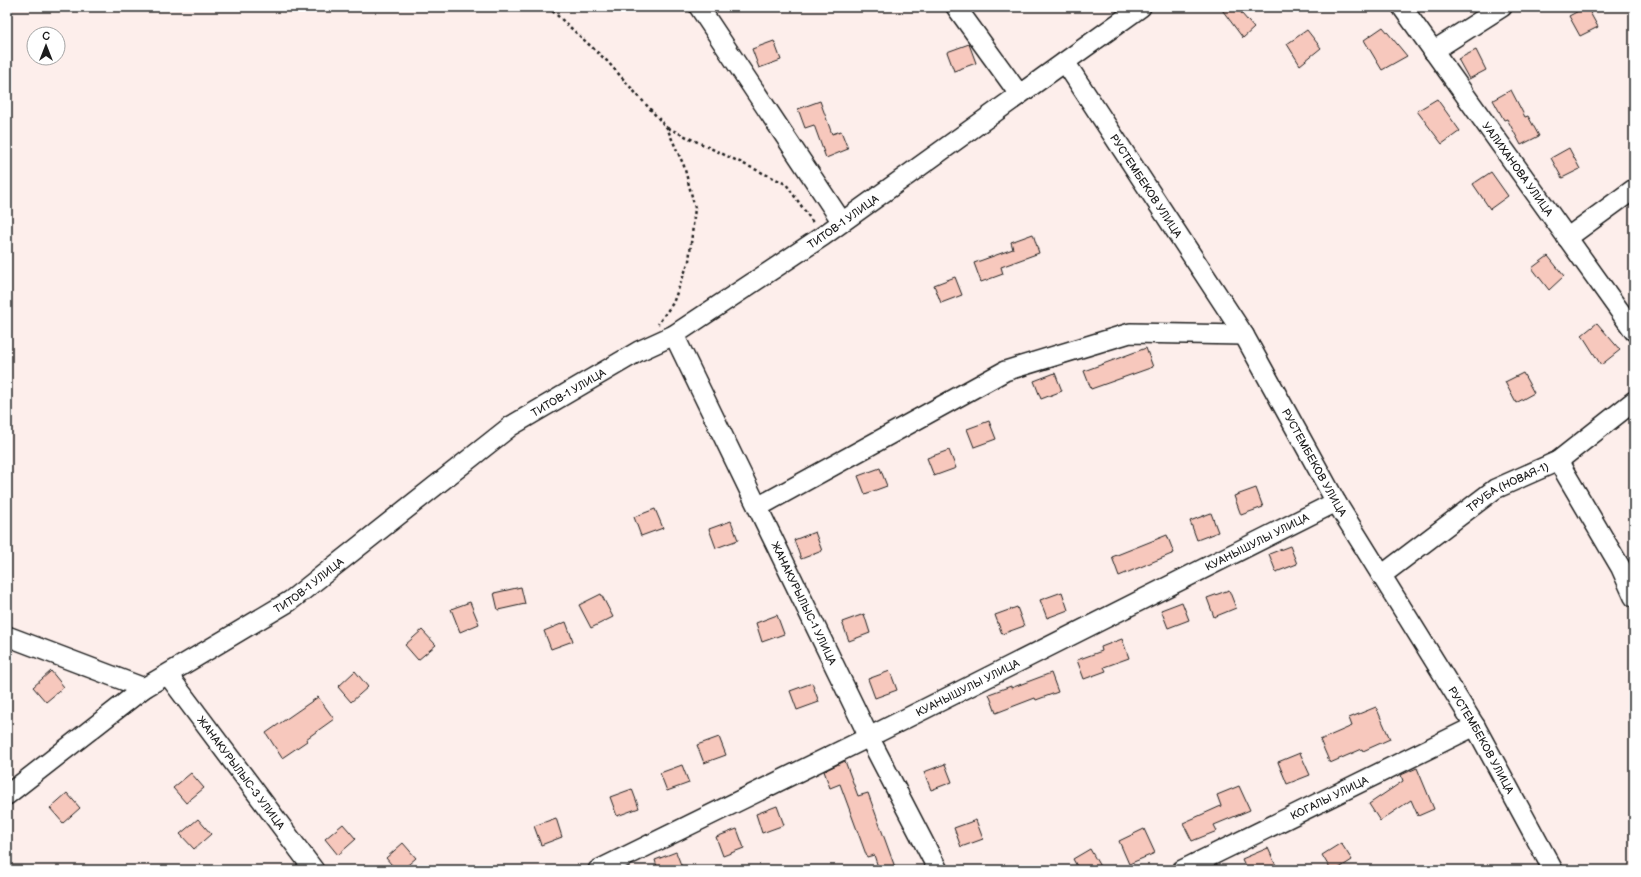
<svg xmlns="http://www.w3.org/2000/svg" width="1641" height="877" font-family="'Balsamiq Sans',sans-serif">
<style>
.building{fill:#f7c8bd;stroke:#1c1c1c}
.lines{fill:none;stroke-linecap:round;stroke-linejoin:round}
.minor-casing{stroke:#1c1c1c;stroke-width:22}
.path{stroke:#1c1c1c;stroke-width:2.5;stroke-dasharray:3 3;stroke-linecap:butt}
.minor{stroke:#fff;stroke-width:19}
.labels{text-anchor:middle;stroke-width:3.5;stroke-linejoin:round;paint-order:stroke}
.street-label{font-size:11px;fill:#1c1c1c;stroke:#fff}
</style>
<rect width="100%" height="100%" fill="#fdeeeb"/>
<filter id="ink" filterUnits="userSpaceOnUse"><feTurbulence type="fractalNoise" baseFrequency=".025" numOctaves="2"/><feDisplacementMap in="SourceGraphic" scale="8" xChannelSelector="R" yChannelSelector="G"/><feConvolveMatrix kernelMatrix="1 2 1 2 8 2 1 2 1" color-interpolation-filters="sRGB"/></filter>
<g filter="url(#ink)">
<g class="building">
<path d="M1220 7H1236L1254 28 1243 38Z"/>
<path d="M1586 7H1587L1598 27 1580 36 1569 16Z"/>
<path d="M1383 27 1407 56 1382 70 1364 40Z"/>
<path d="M1307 30 1321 48 1300 65 1287 44Z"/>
<path d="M774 41 781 60 759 68 752 49Z"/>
<path d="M969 44 976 63 954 71 947 52Z"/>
<path d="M1476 50 1486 70 1469 79 1458 59Z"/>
<path d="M1511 90 1525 117 1528 116 1539 136 1521 145 1507 119 1504 120 1493 100Z"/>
<path d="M1437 99 1460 131 1442 144 1417 111Z"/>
<path d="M820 101 832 134 841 131 848 149 826 158 814 125 805 128 798 109Z"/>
<path d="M1569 148 1580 169 1562 178 1551 158Z"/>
<path d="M1491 172 1508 196 1490 209 1473 184Z"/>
<path d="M1033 234 1039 253 1001 267 1003 274 981 282 974 263 1013 249 1011 242Z"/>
<path d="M1548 256 1564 276 1549 290 1532 268Z"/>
<path d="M955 277 962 295 941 303 934 285Z"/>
<path d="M1597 323 1620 350 1601 365 1582 335Z"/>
<path d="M1146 348 1153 367 1091 389 1084 371Z"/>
<path d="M1055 373 1062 391 1041 399 1034 381Z"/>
<path d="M1523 373 1534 393 1516 403 1505 382Z"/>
<path d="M989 421 996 439 974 447 967 429Z"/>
<path d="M949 450 956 468 934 476 927 458Z"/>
<path d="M880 468 887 486 865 494 858 476Z"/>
<path d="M1256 488 1263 507 1241 515 1234 496Z"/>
<path d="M655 509 663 528 641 536 634 517Z"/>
<path d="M1211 513 1218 532 1197 540 1190 521Z"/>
<path d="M731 521 738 540 716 548 709 529Z"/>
<path d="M815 532 822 551 801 559 794 540Z"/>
<path d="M1167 535 1174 553 1119 576 1112 557Z"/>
<path d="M1290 546 1297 564 1276 572 1269 554Z"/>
<path d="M521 587 525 604 498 610 494 593Z"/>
<path d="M1229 590 1236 608 1214 617 1207 598Z"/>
<path d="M1062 592 1068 610 1047 618 1040 600Z"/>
<path d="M601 594 613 617 591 628 579 605Z"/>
<path d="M470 602 479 624 460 632 451 609Z"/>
<path d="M1182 602 1189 620 1168 628 1161 610Z"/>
<path d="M1017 607 1024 626 1002 634 995 615Z"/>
<path d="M864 614 870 633 849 641 842 622Z"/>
<path d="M777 615 784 634 762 642 756 623Z"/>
<path d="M566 622 573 641 551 649 544 631Z"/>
<path d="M422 630 436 645 418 660 405 645Z"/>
<path d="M1122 639 1129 658 1104 667 1106 671 1084 679 1077 660 1102 651 1101 647Z"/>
<path d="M51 671 64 687 46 702 33 687Z"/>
<path d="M355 671 368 687 351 702 338 687Z"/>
<path d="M890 671 897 690 875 698 868 679Z"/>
<path d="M1051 673 1058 692 1036 700 1035 698 996 713 989 694 1011 686V688Z"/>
<path d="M812 683 819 702 797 710 790 691Z"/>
<path d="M318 697 334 719 306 739 307 741 282 758 266 733Z"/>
<path d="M1376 707 1390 739 1363 751 1362 749 1330 763 1320 740 1352 726 1349 718Z"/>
<path d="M719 737 726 755 704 763 697 745Z"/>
<path d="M1300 753 1310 775 1287 784 1278 762Z"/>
<path d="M845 761 858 796 868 793 896 870H879L874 855 867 857 840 784 830 788 824 771Z"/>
<path d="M945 764 952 782 931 790 924 772Z"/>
<path d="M682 765 689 783 667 791 660 773Z"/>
<path d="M1417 768 1434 809 1418 816 1411 800 1380 821 1369 804 1403 781 1401 775Z"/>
<path d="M191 773 204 788 186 803 173 788Z"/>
<path d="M1239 786 1250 810 1214 825 1217 831 1192 841 1183 823 1221 806 1217 795Z"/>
<path d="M632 789 639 808 617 816 610 797Z"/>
<path d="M67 793 80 808 63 823 50 808Z"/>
<path d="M777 806 784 825 762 833 756 814Z"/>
<path d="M556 818 562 837 541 845 534 826Z"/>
<path d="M198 819 211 834 194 849 180 834Z"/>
<path d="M976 820 983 839 961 847 954 828Z"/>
<path d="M343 824 356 839 338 855 325 839Z"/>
<path d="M737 829 744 848 723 856 716 837Z"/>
<path d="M1144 829 1155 853 1129 864 1119 841Z"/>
<path d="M403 843 416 858 402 870H396L386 858Z"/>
<path d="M1341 843 1352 860 1336 870H1331L1322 855Z"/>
<path d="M1268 848 1278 870H1247L1242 859Z"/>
<path d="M1090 849 1102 870H1079L1073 859Z"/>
<path d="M676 852 683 870H658L655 860Z"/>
</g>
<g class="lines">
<g class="minor-casing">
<g id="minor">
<path d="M699 7 842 222"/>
<path d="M956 7 1019 94"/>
<path id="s1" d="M1402 7 1634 331"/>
<path d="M1433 51 1502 7"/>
<path id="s2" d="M1065 62 1244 335 1336 502 1475 726 1553 870"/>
<path d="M1567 238 1634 189"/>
<path id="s3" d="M674 335 869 737 938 870"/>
<path d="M1558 461 1621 568 1634 597"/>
<path d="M758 507 1005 371 1130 333 1244 335"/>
<path id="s4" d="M1382 575 1495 489 1558 461 1634 401"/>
<path d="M7 636 144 688"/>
<path id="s5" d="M168 675 314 870"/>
<path id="s6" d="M7 795 144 688 290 601 511 426 639 351 674 335 823 236 1141 7"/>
<path id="s7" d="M598 870 869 737 1336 502"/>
<path id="s8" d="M1182 870 1475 726"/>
</g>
</g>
<g class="path">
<path d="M548 7 607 61 667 128 684 166 695 208 689 261 673 303 658 324"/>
<path d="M668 128 786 184 814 224"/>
</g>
<use href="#minor" class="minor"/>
</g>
</g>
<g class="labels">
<g class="street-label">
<text dy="4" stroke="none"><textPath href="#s1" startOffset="199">УАЛИХАНОВА УЛИЦА</textPath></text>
<text dy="4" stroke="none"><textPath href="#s2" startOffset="148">РУСТЕМБЕКОВ УЛИЦА</textPath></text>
<text dy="4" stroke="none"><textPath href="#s6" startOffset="1016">ТИТОВ-1 УЛИЦА</textPath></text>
<text dy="4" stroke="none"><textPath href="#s6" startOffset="692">ТИТОВ-1 УЛИЦА</textPath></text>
<text dy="4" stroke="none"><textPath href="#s2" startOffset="472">РУСТЕМБЕКОВ УЛИЦА</textPath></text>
<text dy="4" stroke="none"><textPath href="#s4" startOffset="154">ТРУБА (НОВАЯ-1)</textPath></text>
<text dy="4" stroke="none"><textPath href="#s7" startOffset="736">КУАНЫШУЛЫ УЛИЦА</textPath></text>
<text dy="4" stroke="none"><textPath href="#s6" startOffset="368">ТИТОВ-1 УЛИЦА</textPath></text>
<text dy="4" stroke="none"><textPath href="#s3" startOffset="298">ЖАНАКУРЫЛЫС-1 УЛИЦА</textPath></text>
<text dy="4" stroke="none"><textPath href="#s7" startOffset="412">КУАНЫШУЛЫ УЛИЦА</textPath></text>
<text dy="4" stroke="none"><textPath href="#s2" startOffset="796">РУСТЕМБЕКОВ УЛИЦА</textPath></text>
<text dy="4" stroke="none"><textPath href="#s5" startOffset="122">ЖАНАКУРЫЛЫС-3 УЛИЦА</textPath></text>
<text dy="4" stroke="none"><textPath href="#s8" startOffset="164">КОГАЛЫ УЛИЦА</textPath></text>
</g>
</g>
<rect width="1641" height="877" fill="none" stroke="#fff" stroke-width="24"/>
<rect x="12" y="12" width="1617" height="853" fill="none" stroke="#1c1c1c" stroke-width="1.5" filter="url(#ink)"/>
<g transform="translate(46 46)"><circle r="19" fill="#ffffff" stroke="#a4a4a4"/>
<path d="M0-3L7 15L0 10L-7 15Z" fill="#1c1c1c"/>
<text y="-6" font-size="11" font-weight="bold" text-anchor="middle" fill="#1c1c1c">С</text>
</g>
</svg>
